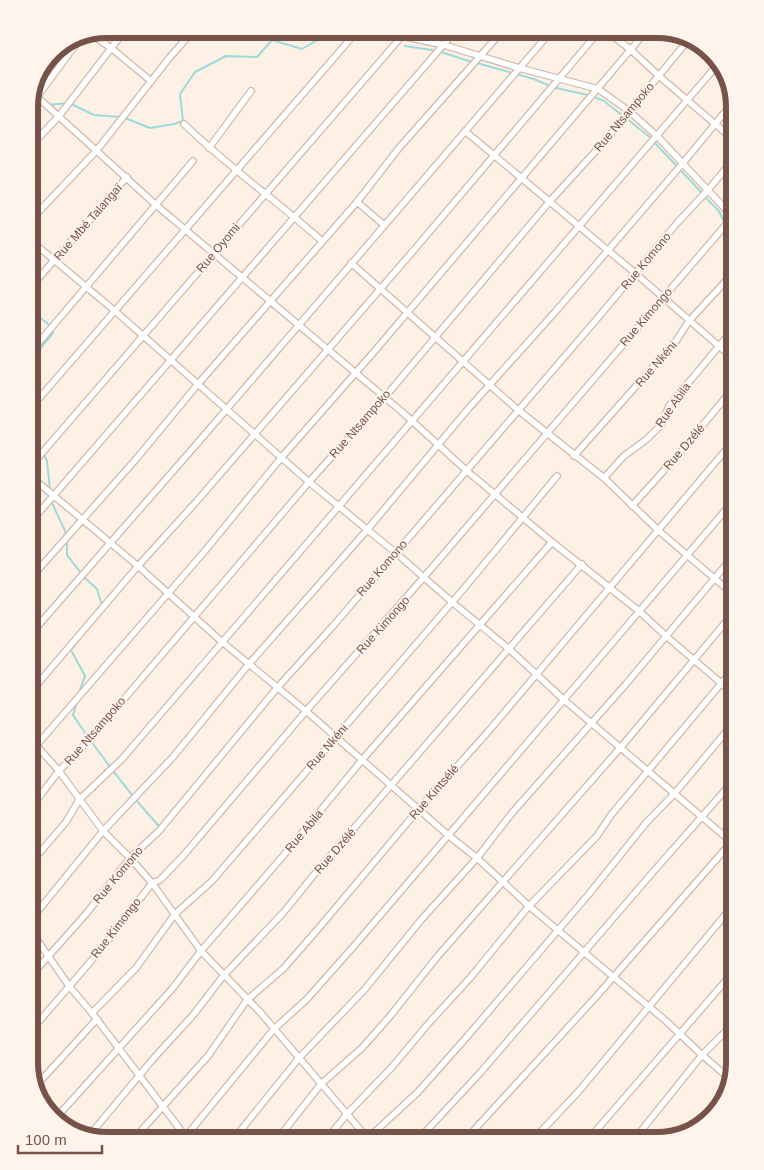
<svg xmlns="http://www.w3.org/2000/svg" width="764" height="1170" font-family="Helvetica,sans-serif">
<style>
.lines{fill:none;stroke-linecap:round;stroke-linejoin:round}
.stream{stroke:#9ddada;stroke-width:2}
.street-casing{stroke:#d1b8ac;stroke-width:8}
.street{stroke:#fff;stroke-width:5.5}
.labels{text-anchor:middle;stroke-width:4;stroke-linejoin:round;paint-order:stroke}
.street-label{font-size:12px;fill:#775248;stroke:#fff4ec}
.rim{fill:none;stroke:#775248;stroke-width:6}
</style>
<rect width="100%" height="100%" fill="#fdf0e4"/>
<g class="lines">
<g class="stream">
<path d="M405 46 438 51 472 62"/>
<path d="M477 63 534 79 552 87 592 96 604 101 651 138"/>
<path d="M29 105H43"/>
<path d="M47 105 69 103 94 115 120 117"/>
<path d="M125 118 150 128 174 124 183 121 180 94 195 72 226 56 257 57 272 40 302 49 326 35 334 40"/>
<path d="M654 142 702 193"/>
<path d="M705 197 719 211 724 222"/>
<path d="M29 218 32 203 36 156 29 136"/>
<path d="M32 245 40 274"/>
<path d="M40 279 39 317 51 326"/>
<path d="M29 362 53 333 52 330"/>
<path d="M29 365 34 391 33 402"/>
<path d="M29 434 33 410"/>
<path d="M29 436 41 451"/>
<path d="M44 455 47 461 50 489"/>
<path d="M51 501 67 535"/>
<path d="M67 540V555L81 573"/>
<path d="M84 577 97 589 102 606"/>
<path d="M79 640 71 650 85 676 79 693"/>
<path d="M77 702 73 715 88 737"/>
<path d="M91 741C112 770 134 799 158 825"/>
</g>
<g class="street-casing">
<g id="street">
<path d="M352 29 355 33 402 36 444 45 519 68 598 89 629 111 657 136 733 217"/>
<path d="M604 29 631 50 659 76 735 141"/>
<path d="M92 35 111 48 151 81"/>
<path d="M33 93 156 205 401 411 467 471 552 542 639 611 666 636 735 695"/>
<path d="M37 97 79 40"/>
<path d="M184 124C227 166 277 201 322 241"/>
<path d="M465 131 635 273 735 360"/>
<path d="M29 148 59 116 126 29"/>
<path d="M209 148 251 91"/>
<path d="M357 202 384 225"/>
<path d="M29 222 97 150 170 57 195 29"/>
<path d="M29 239 115 311 309 482 396 553 452 602 508 648 563 699 735 845"/>
<path d="M351 263 518 410 604 478 659 531 735 596"/>
<path d="M29 289 127 177"/>
<path d="M29 354 193 161"/>
<path d="M29 410 359 29"/>
<path d="M574 456 676 341 689 321 735 271"/>
<path d="M29 468 408 29"/>
<path d="M29 475 138 566 221 641 306 711 448 835 477 858 529 906 666 1021 702 1055 731 1080"/>
<path d="M604 478 624 456 647 439 661 425 669 406 735 327"/>
<path d="M632 506 684 448 735 386"/>
<path d="M29 524 457 29"/>
<path d="M29 580 137 458 198 384 357 202 399 148 504 29"/>
<path d="M29 636 195 446 553 29"/>
<path d="M29 694 138 566 196 502 414 250 601 29"/>
<path d="M29 737 59 771 103 831 130 858 152 883 201 951 260 1012 370 1141"/>
<path d="M29 754 204 552 281 458 373 353 648 29"/>
<path d="M29 810 59 771 90 739 309 482 385 397 550 201 604 142 690 38"/>
<path d="M29 865 66 822 79 800 122 759C320 526 519 294 719 63"/>
<path d="M29 922 103 831 173 757 249 664 367 530 468 409 556 311 683 163 734 101"/>
<path d="M29 928 69 986 92 1013 189 1141"/>
<path d="M29 978 86 914 130 858 159 831 277 688 333 626 596 320 678 222 707 191 735 158"/>
<path d="M92 1013 136 968 175 914 212 881 466 586 557 476"/>
<path d="M29 1033 104 946 152 883 160 880 183 856 306 711 424 577 735 214"/>
<path d="M34 1088 97 1019"/>
<path d="M55 1119 172 989 201 951 283 856 362 760 552 542"/>
<path d="M88 1137 153 1059 194 1014 224 975 283 913 317 871 582 564"/>
<path d="M132 1141 208 1056 247 1000 283 969 318 929 418 810 487 733 735 439"/>
<path d="M182 1141 274 1029 307 999 354 946 735 499"/>
<path d="M232 1141 299 1058 365 989 421 920 477 858 512 813 626 684 735 554"/>
<path d="M276 1141 321 1084 362 1048 391 1015 437 957 621 747 735 611"/>
<path d="M325 1141 347 1114 392 1067 428 1024 470 978 529 906 597 836 611 815 735 667"/>
<path d="M365 1141 418 1092 465 1039 589 894 646 823 675 793 735 721"/>
<path d="M417 1141 480 1073 653 872 735 779"/>
<path d="M464 1141 595 998 735 838"/>
<path d="M532 1141 579 1091 735 903"/>
<path d="M587 1141 735 970"/>
<path d="M633 1141 702 1055 735 1022"/>
</g>
</g>
<use href="#street" class="street"/>
</g>
<g class="labels">
<g class="street-label">
<text transform="translate(624 117) rotate(-50)" y="4">Rue Ntsampoko</text>
<text transform="translate(88 222) rotate(-49)" y="4">Rue Mbé Talangaï</text>
<text transform="translate(218 248) rotate(-50)" y="4">Rue Oyomi</text>
<text transform="translate(646 261) rotate(-50)" y="4">Rue Komono</text>
<text transform="translate(646 317) rotate(-49)" y="4">Rue Kimongo</text>
<text transform="translate(656 364) rotate(-49)" y="4">Rue Nkéni</text>
<text transform="translate(673 405) rotate(-55)" y="4">Rue Abila</text>
<text transform="translate(360 424) rotate(-49)" y="4">Rue Ntsampoko</text>
<text transform="translate(684 447) rotate(-49)" y="4">Rue Dzélé</text>
<text transform="translate(382 568) rotate(-49)" y="4">Rue Komono</text>
<text transform="translate(383 625) rotate(-48)" y="4">Rue Kimongo</text>
<text transform="translate(95 731) rotate(-49)" y="4">Rue Ntsampoko</text>
<text transform="translate(327 747) rotate(-49)" y="4">Rue Nkéni</text>
<text transform="translate(434 792) rotate(-49)" y="4">Rue Kintsélé</text>
<text transform="translate(304 831) rotate(-50)" y="4">Rue Abila</text>
<text transform="translate(335 851) rotate(-49)" y="4">Rue Dzélé</text>
<text transform="translate(118 875) rotate(-50)" y="4">Rue Komono</text>
<text transform="translate(116 928) rotate(-52)" y="4">Rue Kimongo</text>
</g>
</g>
<path d="M0 0H764V1170H0ZM107 38H657A69 69 0 0 1 726 107V1063A69 69 0 0 1 657 1132H107A69 69 0 0 1 38 1063V107A69 69 0 0 1 107 38Z" fill="#fff4ec" fill-rule="evenodd"/>
<path class="rim" d="M107 38H657A69 69 0 0 1 726 107V1063A69 69 0 0 1 657 1132H107A69 69 0 0 1 38 1063V107A69 69 0 0 1 107 38Z"/>
<path d="M18 1145v8h84v-8" fill="none" stroke="#775248" stroke-width="2.5"/>
<text x="25" y="1145" font-size="15" fill="#775248" stroke="#fff4ec" stroke-width="4" paint-order="stroke">100 m</text>
</svg>
